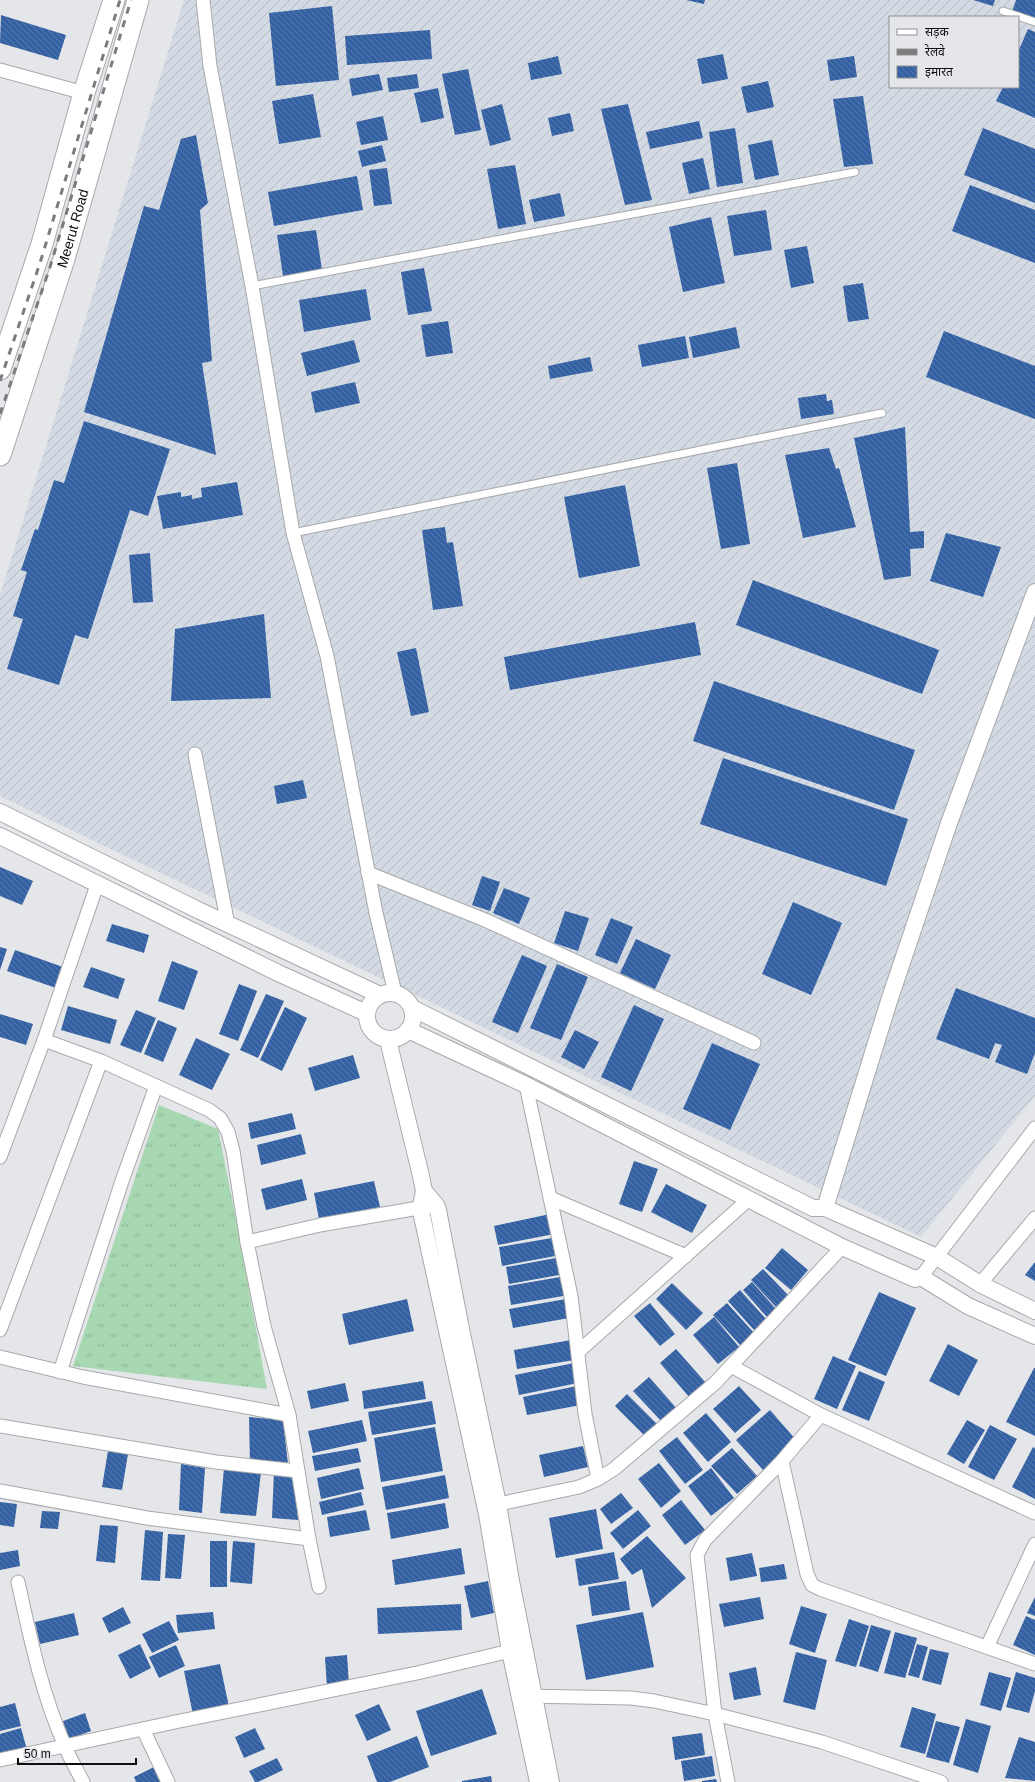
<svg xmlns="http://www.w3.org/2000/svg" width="1035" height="1782" font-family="Helvetica,'Noto Sans Devanagari',sans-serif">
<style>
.industrial{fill:url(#industrial-furrows);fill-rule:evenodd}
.grass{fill:url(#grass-tufts)}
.building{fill:url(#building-back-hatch)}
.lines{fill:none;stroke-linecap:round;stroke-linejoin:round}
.service-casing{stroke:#a7a9ab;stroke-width:9}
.minor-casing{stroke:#a7a9ab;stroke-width:15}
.tertiary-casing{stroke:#a7a9ab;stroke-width:18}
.primary-casing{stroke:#a7a9ab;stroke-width:23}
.service{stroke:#fff;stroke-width:7}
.minor{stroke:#fff;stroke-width:13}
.tertiary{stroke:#fff;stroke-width:16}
.primary{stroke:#fff;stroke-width:21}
.rail{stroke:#7b7c7e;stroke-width:3;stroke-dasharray:7 7;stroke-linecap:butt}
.labels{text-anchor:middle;stroke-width:4;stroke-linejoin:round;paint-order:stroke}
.street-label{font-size:14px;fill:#0f0f10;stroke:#e4e6e9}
</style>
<defs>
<pattern id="industrial-furrows" width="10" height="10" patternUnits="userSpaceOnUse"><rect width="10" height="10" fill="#d3dae3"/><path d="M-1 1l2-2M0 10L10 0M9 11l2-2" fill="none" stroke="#b4bac2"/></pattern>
<pattern id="grass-tufts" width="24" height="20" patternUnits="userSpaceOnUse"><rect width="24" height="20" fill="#a8d8b1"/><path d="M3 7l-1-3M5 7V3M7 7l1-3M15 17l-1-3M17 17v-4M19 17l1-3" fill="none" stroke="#8fb897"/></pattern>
<pattern id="building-back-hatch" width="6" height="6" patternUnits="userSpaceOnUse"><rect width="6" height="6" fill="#3461a4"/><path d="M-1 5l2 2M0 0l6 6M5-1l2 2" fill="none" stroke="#5b7baa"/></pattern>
</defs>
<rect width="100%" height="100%" fill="#e4e6e9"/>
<path class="industrial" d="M184 0H1035V1096L921 1237 0 796V595ZM890 17H1018V87H890Z"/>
<path class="grass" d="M159 1105 218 1129 234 1209 267 1389 73 1366Z"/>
<g class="building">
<path d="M686 0H705L704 4Z"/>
<path d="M973 0H995L993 6Z"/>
<path d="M1016 0H1035V19L1012 12Z"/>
<path d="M332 6 339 80 276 86 269 13Z"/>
<path d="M1 15 66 35 58 60 0 43Z"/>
<path d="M1028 29 1035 32V118L996 101 1003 87H1018V52Z"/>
<path d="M430 30 432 59 347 65 345 36Z"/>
<path d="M723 54 728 79 702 84 697 59Z"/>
<path d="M558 56 562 74 531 80 528 63Z"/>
<path d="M854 56 857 77 830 81 827 60Z"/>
<path d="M468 69 481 130 455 135 442 74Z"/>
<path d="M379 74 383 90 352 96 349 79Z"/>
<path d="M417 74 419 88 389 92 387 78Z"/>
<path d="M768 81 774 107 747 113 741 87Z"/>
<path d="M438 88 444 118 421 123 414 93Z"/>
<path d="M313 94 321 137 279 144 272 101Z"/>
<path d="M863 96 873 164 844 167 833 99Z"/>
<path d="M502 104 511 140 490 146 481 110Z"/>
<path d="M628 104 652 200 625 205 601 109Z"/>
<path d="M570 113 574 131 552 136 548 118Z"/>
<path d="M383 116 388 140 361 145 356 122Z"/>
<path d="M699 121 703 138 650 149 646 132Z"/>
<path d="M735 128 743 183 717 187 709 132Z"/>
<path d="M983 128 1035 149V203L964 175Z"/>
<path d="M196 135 208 203 200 210 212 361 202 363 216 455 84 412 144 206 159 210 181 139Z"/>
<path d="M772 140 779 175 755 180 748 145Z"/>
<path d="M382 145 386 161 362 167 358 151Z"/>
<path d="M703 158 710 189 689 194 682 163Z"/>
<path d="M515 165 526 224 498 229 487 169Z"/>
<path d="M387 168 392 204 374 206 369 170Z"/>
<path d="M357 176 363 210 274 226 268 192Z"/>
<path d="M970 185 1035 210V263L952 231Z"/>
<path d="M560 193 565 216 534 222 529 200Z"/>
<path d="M766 210 772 250 734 256 727 216Z"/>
<path d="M711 217 725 283 683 292 669 227Z"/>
<path d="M316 230 322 270 283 276 277 235Z"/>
<path d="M807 246 814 283 791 288 784 250Z"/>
<path d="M424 268 432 311 408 315 401 272Z"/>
<path d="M863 283 869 319 848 322 843 286Z"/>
<path d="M366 289 371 320 304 332 299 300Z"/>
<path d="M448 321 453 353 426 357 421 325Z"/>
<path d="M736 327 740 348 693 358 689 337Z"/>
<path d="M944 331 1035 366V419L926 377Z"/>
<path d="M685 336 689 358 642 367 638 345Z"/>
<path d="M354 340 360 362 307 376 301 353Z"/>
<path d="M590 357 593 371 550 379 548 366Z"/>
<path d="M355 382 360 403 315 413 311 392Z"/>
<path d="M826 394 827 401 832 400 834 414 801 419 798 398Z"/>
<path d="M84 421 170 449 148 516 130 510 88 639 75 635 59 685 7 669 23 619 13 616 27 572 21 570 35 529 38 530 54 480 64 483Z"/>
<path d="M905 427 910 532 924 531V548L910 549 911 576 884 580 854 438Z"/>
<path d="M829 448 836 469 839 468 856 527 803 538 785 455Z"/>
<path d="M737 463 750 544 721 549 707 468Z"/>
<path d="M237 482 243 515 163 529 157 496 181 492V497L192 495V499L202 497 201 488Z"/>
<path d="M625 485 640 566 579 578 564 497Z"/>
<path d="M445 527 447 543 453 542 463 606 433 610 422 530Z"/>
<path d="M946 533 1001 547 983 597 930 581Z"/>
<path d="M150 553 153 602 133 603 129 555Z"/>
<path d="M753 580 939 650 922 694 736 625Z"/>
<path d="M264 614 271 698 171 701 175 629Z"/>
<path d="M695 622 701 655 510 690 504 657Z"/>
<path d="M416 648 429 712 411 716 397 652Z"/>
<path d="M714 681 915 750 894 810 693 741Z"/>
<path d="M723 758 908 819 886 886 700 824Z"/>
<path d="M303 780 307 798 277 804 274 786Z"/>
<path d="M0 867 33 881 22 905 0 896Z"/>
<path d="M482 876 500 882 490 911 472 905Z"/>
<path d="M504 888 530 898 519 924 493 913Z"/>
<path d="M793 902 842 923 811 995 762 974Z"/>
<path d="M565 911 589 918 578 951 554 943Z"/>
<path d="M611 918 633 927 617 964 595 955Z"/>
<path d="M112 924 149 935 144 953 106 941Z"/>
<path d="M636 939 671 955 655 989 620 973Z"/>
<path d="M0 947 7 949 0 970Z"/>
<path d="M15 950 63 967 56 988 7 971Z"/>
<path d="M522 955 547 966 518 1033 492 1022Z"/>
<path d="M172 961 198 971 184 1010 158 1001Z"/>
<path d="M557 964 588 977 561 1040 530 1028Z"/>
<path d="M91 967 125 979 118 999 83 987Z"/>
<path d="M239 984 257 991 238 1041 219 1034Z"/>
<path d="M956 988 1035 1018V1053L1027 1074 995 1062 1002 1045 995 1043 989 1059 936 1039Z"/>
<path d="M266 994 284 1001 258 1058 240 1050Z"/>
<path d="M634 1005 664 1019 631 1091 601 1077Z"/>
<path d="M68 1006 117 1020 110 1044 61 1030Z"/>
<path d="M285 1007 307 1018 282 1071 260 1060Z"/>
<path d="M136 1010 156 1018 141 1053 120 1045Z"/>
<path d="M0 1014 33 1024 26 1045 0 1037Z"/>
<path d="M158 1020 177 1028 163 1062 144 1054Z"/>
<path d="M575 1030 599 1042 584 1069 561 1057Z"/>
<path d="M196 1038 230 1054 212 1090 179 1075Z"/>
<path d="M712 1043 760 1064 730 1130 683 1109Z"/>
<path d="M353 1055 360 1078 315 1091 308 1068Z"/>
<path d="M292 1113 296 1129 251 1139 248 1123Z"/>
<path d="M301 1134 306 1154 261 1165 257 1145Z"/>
<path d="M634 1161 658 1169 642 1212 619 1204Z"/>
<path d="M302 1179 307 1200 266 1210 261 1189Z"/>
<path d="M374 1181 380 1207 319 1219 314 1193Z"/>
<path d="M666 1184 707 1205 692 1233 651 1212Z"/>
<path d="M550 1214 554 1234 498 1245 494 1226Z"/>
<path d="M552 1238 555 1256 502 1266 499 1247Z"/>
<path d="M782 1248 808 1270 791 1290 765 1268Z"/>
<path d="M556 1258 559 1275 509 1284 506 1267Z"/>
<path d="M1035 1262V1281L1025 1275Z"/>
<path d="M763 1269 788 1295 776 1307 751 1280Z"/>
<path d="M566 1276 569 1295 511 1305 508 1286Z"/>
<path d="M752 1282 776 1309 767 1317 743 1290Z"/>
<path d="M672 1283 703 1313 686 1330 656 1299Z"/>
<path d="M740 1290 766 1319 754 1330 728 1301Z"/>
<path d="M879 1292 916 1308 886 1376 848 1360Z"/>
<path d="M407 1299 414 1331 349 1345 342 1314Z"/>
<path d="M566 1299 569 1318 513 1328 509 1309Z"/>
<path d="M650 1303 675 1334 660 1346 634 1316Z"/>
<path d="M727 1303 754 1333 740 1345 713 1315Z"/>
<path d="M714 1317 739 1347 718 1364 693 1335Z"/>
<path d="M571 1340 575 1360 517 1369 514 1350Z"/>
<path d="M948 1344 978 1360 959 1396 929 1381Z"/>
<path d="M676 1349 706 1383 690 1398 660 1363Z"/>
<path d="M833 1356 856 1366 837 1409 814 1399Z"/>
<path d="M574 1363 578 1383 519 1395 515 1375Z"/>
<path d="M1034 1368H1035V1436L1006 1422Z"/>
<path d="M859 1371 885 1382 869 1421 842 1410Z"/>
<path d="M649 1377 678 1410 663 1423 633 1391Z"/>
<path d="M423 1381 426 1399 364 1409 362 1391Z"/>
<path d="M345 1383 349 1401 311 1409 307 1391Z"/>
<path d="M577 1386 581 1405 527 1415 523 1397Z"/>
<path d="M739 1386 761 1410 735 1433 713 1409Z"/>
<path d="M627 1394 659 1426 647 1438 615 1406Z"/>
<path d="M432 1401 436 1424 372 1435 368 1412Z"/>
<path d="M770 1410 797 1441 764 1471 736 1440Z"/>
<path d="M706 1413 731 1442 708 1462 683 1433Z"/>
<path d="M249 1417 283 1420 288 1464 250 1465Z"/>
<path d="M362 1420 367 1441 313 1453 308 1431Z"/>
<path d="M967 1420 985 1430 964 1464 947 1454Z"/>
<path d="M990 1425 1017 1439 994 1480 968 1467Z"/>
<path d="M435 1427 443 1471 381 1482 374 1438Z"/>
<path d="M677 1437 703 1470 685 1484 659 1451Z"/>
<path d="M109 1445 129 1448 122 1490 102 1487Z"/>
<path d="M583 1446 588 1467 544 1477 539 1455Z"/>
<path d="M1033 1447 1035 1448V1499L1012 1487Z"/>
<path d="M358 1448 361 1462 315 1471 312 1456Z"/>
<path d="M732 1448 757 1476 737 1494 711 1466Z"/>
<path d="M659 1463 681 1491 661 1508 638 1479Z"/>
<path d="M181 1464 205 1468 202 1513 179 1510Z"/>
<path d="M224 1468 261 1472 256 1516 220 1513Z"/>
<path d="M359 1468 364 1489 321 1499 317 1478Z"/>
<path d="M711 1468 734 1498 711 1516 688 1486Z"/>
<path d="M274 1472 294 1476 298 1520 272 1518Z"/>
<path d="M445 1475 449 1498 386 1510 382 1487Z"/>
<path d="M361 1492 364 1505 322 1515 319 1502Z"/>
<path d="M621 1493 633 1508 611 1524 600 1509Z"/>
<path d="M681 1500 705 1530 685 1545 662 1515Z"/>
<path d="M0 1502 17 1504 14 1527 0 1525Z"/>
<path d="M445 1503 449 1528 391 1539 387 1513Z"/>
<path d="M596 1509 603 1549 556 1558 549 1518Z"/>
<path d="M366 1510 370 1530 330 1537 327 1517Z"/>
<path d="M638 1510 651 1526 623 1549 610 1533Z"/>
<path d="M42 1511 60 1512 58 1529 40 1528Z"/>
<path d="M100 1525 118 1526 115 1563 96 1561Z"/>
<path d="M145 1530 163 1532 160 1581 141 1580Z"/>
<path d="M168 1534 185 1535 181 1579 165 1578Z"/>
<path d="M647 1536 686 1578 652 1608 642 1569 632 1575 620 1559Z"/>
<rect x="210" y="1541" width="17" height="46"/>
<path d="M233 1541 255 1543 252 1584 230 1582Z"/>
<path d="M461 1548 465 1574 395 1585 392 1560Z"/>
<path d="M18 1550 20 1566 0 1570V1553Z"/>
<path d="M614 1552 619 1579 579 1586 575 1559Z"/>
<path d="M752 1553 757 1576 730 1581 726 1558Z"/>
<path d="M784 1564 787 1579 761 1582 759 1568Z"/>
<path d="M488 1581 494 1613 471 1618 464 1586Z"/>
<path d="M626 1581 630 1610 592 1616 588 1587Z"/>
<path d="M760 1597 764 1619 724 1627 719 1604Z"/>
<path d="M1035 1597V1616L1027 1613Z"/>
<path d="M461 1604 462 1630 378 1634 377 1608Z"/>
<path d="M801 1606 827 1614 815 1653 789 1644Z"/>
<path d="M123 1607 131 1623 109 1633 102 1618Z"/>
<path d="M213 1612 215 1629 178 1633 176 1615Z"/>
<path d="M643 1612 654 1667 586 1680 576 1625Z"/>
<path d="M74 1613 79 1635 40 1644 35 1622Z"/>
<path d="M1026 1616 1035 1620V1655L1013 1645Z"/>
<path d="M849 1619 869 1626 856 1667 835 1661Z"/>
<path d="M169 1621 179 1640 152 1653 142 1634Z"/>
<path d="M871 1625 891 1631 878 1672 859 1666Z"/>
<path d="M895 1632 917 1638 905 1678 884 1673Z"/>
<path d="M140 1644 151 1668 130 1679 118 1655Z"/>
<path d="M917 1644 928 1647 919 1678 908 1675Z"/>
<path d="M176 1645 185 1666 159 1678 149 1657Z"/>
<path d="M930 1649 949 1653 941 1685 922 1680Z"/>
<path d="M796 1652 827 1660 815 1710 783 1702Z"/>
<path d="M347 1655 349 1685 327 1687 325 1657Z"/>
<path d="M220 1664 229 1707 193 1715 184 1671Z"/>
<path d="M756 1667 761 1695 734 1700 729 1673Z"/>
<path d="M989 1672 1011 1678 1001 1711 980 1705Z"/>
<path d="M1016 1672 1035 1678V1691L1029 1713 1006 1707Z"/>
<path d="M482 1689 497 1734 431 1756 416 1711Z"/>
<path d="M15 1703 21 1726 0 1731V1707Z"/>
<path d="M379 1704 391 1730 367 1741 355 1715Z"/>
<path d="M912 1707 936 1714 925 1754 900 1747Z"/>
<path d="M85 1713 91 1731 69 1739 63 1721Z"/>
<path d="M966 1719 991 1726 978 1773 953 1765Z"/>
<path d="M936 1721 960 1727 949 1763 926 1757Z"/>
<path d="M21 1728 27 1750 0 1757V1734Z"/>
<path d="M255 1728 265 1749 244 1758 235 1737Z"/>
<path d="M702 1733 705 1755 675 1760 672 1737Z"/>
<path d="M417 1736 429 1767 390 1782H377L367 1756Z"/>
<path d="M1019 1737 1035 1742V1781L1005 1778Z"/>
<path d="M712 1756 715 1776 684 1781 681 1761Z"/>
<path d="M277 1758 283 1770 258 1782H255L249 1771Z"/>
<path d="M156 1766 164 1782H136L134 1777Z"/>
<path d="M491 1776 492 1782H462V1781Z"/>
<path d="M716 1779 717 1782H702V1781Z"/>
</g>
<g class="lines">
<g class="service-casing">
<g id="service">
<path d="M1003 11 1035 22"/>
<path d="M252 286 855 172"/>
<path d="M293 533 882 413"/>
</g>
</g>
<g class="minor-casing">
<g id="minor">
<path d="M203 0 210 66 252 286 293 533 327 656 376 913 395 993"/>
<path d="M0 70 84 93"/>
<path d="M195 754 228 925"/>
<path d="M368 873 485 920 754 1043"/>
<path d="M44 1040 101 1061 209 1110 220 1118 228 1132 233 1151 247 1242 264 1326 289 1415 309 1539 319 1587"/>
<path d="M526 1085 571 1296 585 1414 598 1479"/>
<path d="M0 1157 44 1040 97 885"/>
<path d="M550 1198 686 1256"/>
<path d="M247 1242 320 1225 430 1206"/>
<path d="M921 1277 1035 1128"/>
<path d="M980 1284 1035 1218"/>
<path d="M0 1330 101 1061"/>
<path d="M578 1352 749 1199"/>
<path d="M0 1357 83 1377 289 1415"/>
<path d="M731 1366 821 1415 1035 1513"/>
<path d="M60 1372 122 1181 156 1086"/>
<path d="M0 1426 216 1462 298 1471"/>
<path d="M782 1461 807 1574 812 1585 820 1589 1035 1664"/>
<path d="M0 1491 147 1518 309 1539"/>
<path d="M489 1506 579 1487 598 1479 614 1469 715 1383 842 1247"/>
<path d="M18 1582C30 1637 42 1695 65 1746 70 1759 77 1770 83 1782"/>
<path d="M987 1647 1035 1544"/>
<path d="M524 1696 631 1698 654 1701 715 1714 822 1742 941 1782"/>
<path d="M143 1729 168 1782"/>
<path d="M0 1760 175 1722 417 1673 510 1651"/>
<path d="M728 1782 715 1714 697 1555 705 1540 782 1461 821 1415"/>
</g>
</g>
<g class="tertiary-casing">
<g id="tertiary">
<path d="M0 812 200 911 380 995"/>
<path d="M0 836 276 972 366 1013"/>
<circle cx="390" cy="1016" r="23"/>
<path d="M412 1008 813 1208H825L937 1257 980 1284 1035 1311"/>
<path d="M408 1030 526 1085 842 1247 915 1279 921 1277 968 1306 1035 1336"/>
<path d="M388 1040 421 1176 424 1191 421 1206 422 1216 487 1514 510 1651 538 1782"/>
<path d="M424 1191 436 1205 438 1210 462 1334 498 1504 511 1581 551 1782"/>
<path d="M825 1208 889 1001 949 823 1035 592"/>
</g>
</g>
<g class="primary-casing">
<g id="primary">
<path d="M0 369 42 244 84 93 114 0"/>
<path id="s1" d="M0 455 64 259 138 0"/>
</g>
</g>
<use href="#service" class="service"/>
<use href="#minor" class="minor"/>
<use href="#tertiary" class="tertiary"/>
<use href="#primary" class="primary"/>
<g class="rail">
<path d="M0 381 40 263 120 0"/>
<path d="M0 414 50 267 131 0"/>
</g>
</g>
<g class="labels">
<g class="street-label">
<text dy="5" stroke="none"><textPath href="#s1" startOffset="238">Meerut Road</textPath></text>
</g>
</g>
<rect x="889" y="16" width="130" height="72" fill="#e4e6e9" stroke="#8f9092"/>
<rect x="897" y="29" width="20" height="6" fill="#ffffff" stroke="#8f9092"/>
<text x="925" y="36" font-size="12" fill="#0f0f10">सड़क</text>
<rect x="897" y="49" width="20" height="6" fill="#7b7c7e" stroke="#8f9092"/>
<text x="925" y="56" font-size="12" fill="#0f0f10">रेलवे</text>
<rect x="897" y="66" width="20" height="12" fill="url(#building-back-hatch)" stroke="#8f9092"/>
<text x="925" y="76" font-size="12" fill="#0f0f10">इमारत</text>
<path d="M18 1758v6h118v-6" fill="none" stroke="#0f0f10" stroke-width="2"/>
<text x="24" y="1758" font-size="12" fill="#0f0f10" stroke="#e4e6e9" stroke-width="3" paint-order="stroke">50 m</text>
</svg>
